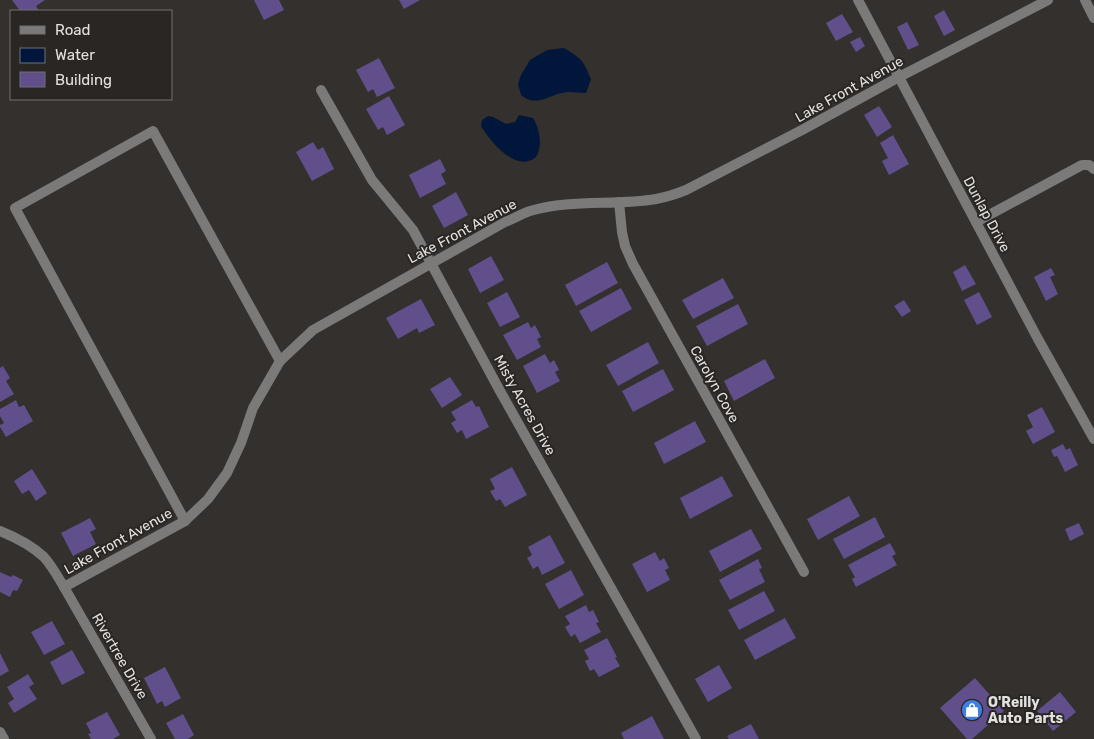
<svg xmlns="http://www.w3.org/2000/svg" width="1094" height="739" font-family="Rubik,sans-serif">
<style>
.water{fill:#00163a}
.building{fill:#604f8b}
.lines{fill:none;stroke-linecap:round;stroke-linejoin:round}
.minor{stroke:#7c7a79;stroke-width:10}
.labels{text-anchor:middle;stroke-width:4;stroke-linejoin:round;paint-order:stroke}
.street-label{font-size:14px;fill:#e3e1df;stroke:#292623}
.poi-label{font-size:14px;font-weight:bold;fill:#e3e1df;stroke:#292623;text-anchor:start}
</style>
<rect width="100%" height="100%" fill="#33302d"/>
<g class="water">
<path d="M564 48C582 59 583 60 591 79L586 93C578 93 569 91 562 93 545 97 537 107 521 95L518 84 521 75 530 60 547 50Z"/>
<path d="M519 115 533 118C538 126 540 135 540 144 539 151 538 158 531 160 513 169 489 140 481 126L482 120 488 116 493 117 506 124 515 122Z"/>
</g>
<g class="building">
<path d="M12 0H45L36 6 39 11H20Z"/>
<path d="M254 0H279L284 10 264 20Z"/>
<path d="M399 0H420L404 9Z"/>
<path d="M944 10 955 30 944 36 934 16Z"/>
<path d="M842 14 853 32 836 41 826 23Z"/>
<path d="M907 22 919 45 908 50 897 27Z"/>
<path d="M860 37 865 46 856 52 850 42Z"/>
<path d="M379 58 395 88 377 97 373 89 368 92 356 70Z"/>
<path d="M389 96 405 125 387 135 383 127 378 130 366 109Z"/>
<path d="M879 106 892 127 877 137 864 115Z"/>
<path d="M893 135 909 164 889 175 882 161 888 158 880 143Z"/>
<path d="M313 142 318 150 323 147 334 169 312 181 296 152Z"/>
<path d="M440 159 446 171 441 174 446 184 420 198 409 175Z"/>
<path d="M456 192 468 215 444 228 432 206Z"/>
<path d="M491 256 504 280 480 293 468 269Z"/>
<path d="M607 262 618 283 576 306 565 285Z"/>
<path d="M965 265 976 284 962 291 953 272Z"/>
<path d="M1051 268 1055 275 1050 277 1058 294 1046 301 1034 277Z"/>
<path d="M723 278 734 298 693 319 682 300Z"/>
<path d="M621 288 632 309 591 332 579 311Z"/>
<path d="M507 292 520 317 500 327 487 303Z"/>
<path d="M979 292 992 317 977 325 964 300Z"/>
<path d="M421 299 435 325 419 333 417 328 398 339 386 318Z"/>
<path d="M904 300 911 311 902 317 894 306Z"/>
<path d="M738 304 748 324 707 346 696 326Z"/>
<path d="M528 322 531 328 535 325 541 337 537 339 541 347 517 360 503 335Z"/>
<path d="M648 342 659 363 618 386 606 365Z"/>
<path d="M545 354 550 363 554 360 559 370 555 372 560 381 537 393 523 366Z"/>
<path d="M765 359 775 378 734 401 724 381Z"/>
<path d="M3 366 10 378 6 381 14 394 0 402V368Z"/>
<path d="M663 369 674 390 633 412 622 391Z"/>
<path d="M450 377 462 395 442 408 430 389Z"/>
<path d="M16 400 19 407 24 405 33 421 6 437 0 427V425L4 423 0 416V409Z"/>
<path d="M472 400 476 407 479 406 489 427 466 439 462 430 457 433 451 423 456 420 451 412Z"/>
<path d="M1042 407 1055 432 1033 444 1026 431 1033 427 1027 415Z"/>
<path d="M695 421 706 442 664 464 654 443Z"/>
<path d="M1063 444 1066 450 1070 448 1078 465 1065 472 1057 456 1054 457 1051 450Z"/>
<path d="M512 467 527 495 505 507 500 499 496 501 490 491 495 489 490 479Z"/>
<path d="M32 469 47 493 36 501 29 490 22 494 14 481Z"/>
<path d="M722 476 733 496 690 519 680 498Z"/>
<path d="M849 496 860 516 818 540 807 519Z"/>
<path d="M875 517 885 537 844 559 833 539Z"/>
<path d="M90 518 96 529 90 532 96 544 73 556 61 533Z"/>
<path d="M1079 523 1084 534 1070 541 1065 529Z"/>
<path d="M751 529 762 549 720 572 709 551Z"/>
<path d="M550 535 565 563 542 575 538 566 533 569 527 558 532 555 528 547Z"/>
<path d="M890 543 896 554 892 556 897 565 856 587 852 579 855 577 848 565Z"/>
<path d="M655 552 660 561 664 558 669 568 665 570 670 580 647 592 632 564Z"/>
<path d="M758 559 762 568 759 569 765 582 730 600 719 580Z"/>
<path d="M571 570 584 595 559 609 545 584Z"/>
<path d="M0 572 11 577 13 575 23 580 17 591 13 590 10 597 0 592Z"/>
<path d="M764 591 775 611 739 630 728 610Z"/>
<path d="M586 605 589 612 593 610 599 622 596 623 601 632 580 643 575 634 571 637 565 627 570 624 565 616Z"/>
<path d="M785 618 796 638 755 660 744 640Z"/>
<path d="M52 621 65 644 44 655 31 632Z"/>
<path d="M607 638 617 657 615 658 620 666 599 677 594 669 590 671 585 661 589 659 584 650Z"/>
<path d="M72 650 85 673 62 685 50 662Z"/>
<path d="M0 653 9 671 0 676Z"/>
<path d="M719 665 732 688 708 702 695 679Z"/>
<path d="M165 667 181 698 165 707 162 701 157 704 144 678Z"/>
<path d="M28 674 34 684 29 687 37 699 14 713 8 703 14 699 7 687Z"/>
<path d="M975 678 1004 711 972 739H967L940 708Z"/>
<path d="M1060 692 1076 712 1053 731 1037 711Z"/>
<path d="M107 712 120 735 113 739H91L88 734 91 733 86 723Z"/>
<path d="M183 714 194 735 188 739H175L166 723Z"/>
<path d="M652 716 664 739H624L621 733Z"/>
<path d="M751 724 759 739H729L727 736Z"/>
</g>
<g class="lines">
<g class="minor">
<path d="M858 0 1038 339 1094 439"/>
<path d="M1085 0 1094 18"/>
<path d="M321 90 372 180 413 230 500 391 696 739"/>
<path d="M619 202 622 232 625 246 633 264 804 572"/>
<path d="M976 222 1082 165H1089L1094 169"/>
<path d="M185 521 15 208 153 131 280 361"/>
<path d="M0 531C15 537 32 546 44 557 52 566 58 577 64 587L185 521 208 499 227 473 241 443 253 408 280 361 313 330 505 222C513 219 521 214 530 211 571 199 615 206 656 199 667 197 676 194 686 190L802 130 899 77 1048 0"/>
<path d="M64 587 151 739"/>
<path d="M0 732 4 739"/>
</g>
</g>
<defs>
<g id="shop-disc" transform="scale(1.125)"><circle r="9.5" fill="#3f7fe0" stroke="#292623"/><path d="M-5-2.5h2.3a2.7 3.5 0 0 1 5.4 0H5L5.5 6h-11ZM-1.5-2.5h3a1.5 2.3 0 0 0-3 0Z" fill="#fff"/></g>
</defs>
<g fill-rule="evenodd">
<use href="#shop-disc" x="972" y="710"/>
</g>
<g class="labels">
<g class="street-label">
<text transform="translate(849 89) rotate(-29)" y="5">Lake Front Avenue</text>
<text transform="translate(987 214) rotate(62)" y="5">Dunlap Drive</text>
<text transform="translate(462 231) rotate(-28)" y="5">Lake Front Avenue</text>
<text transform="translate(715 384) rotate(61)" y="5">Carolyn Cove</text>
<text transform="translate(525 405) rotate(61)" y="5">Misty Acres Drive</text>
<text transform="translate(118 541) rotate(-29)" y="5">Lake Front Avenue</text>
<text transform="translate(120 656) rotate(60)" y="5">Rivertree Drive</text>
</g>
<g class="poi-label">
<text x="988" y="707">O'Reilly<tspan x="988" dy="16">Auto Parts</tspan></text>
</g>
</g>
<rect x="10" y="10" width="162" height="90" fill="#292623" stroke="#73716e"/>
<rect x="20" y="26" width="25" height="8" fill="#7c7a79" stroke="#73716e"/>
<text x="55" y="35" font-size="15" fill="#e3e1df">Road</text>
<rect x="20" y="48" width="25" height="15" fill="#00163a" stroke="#73716e"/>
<text x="55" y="60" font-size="15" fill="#e3e1df">Water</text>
<rect x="20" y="72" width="25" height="15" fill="#604f8b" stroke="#73716e"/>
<text x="55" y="85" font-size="15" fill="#e3e1df">Building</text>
</svg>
